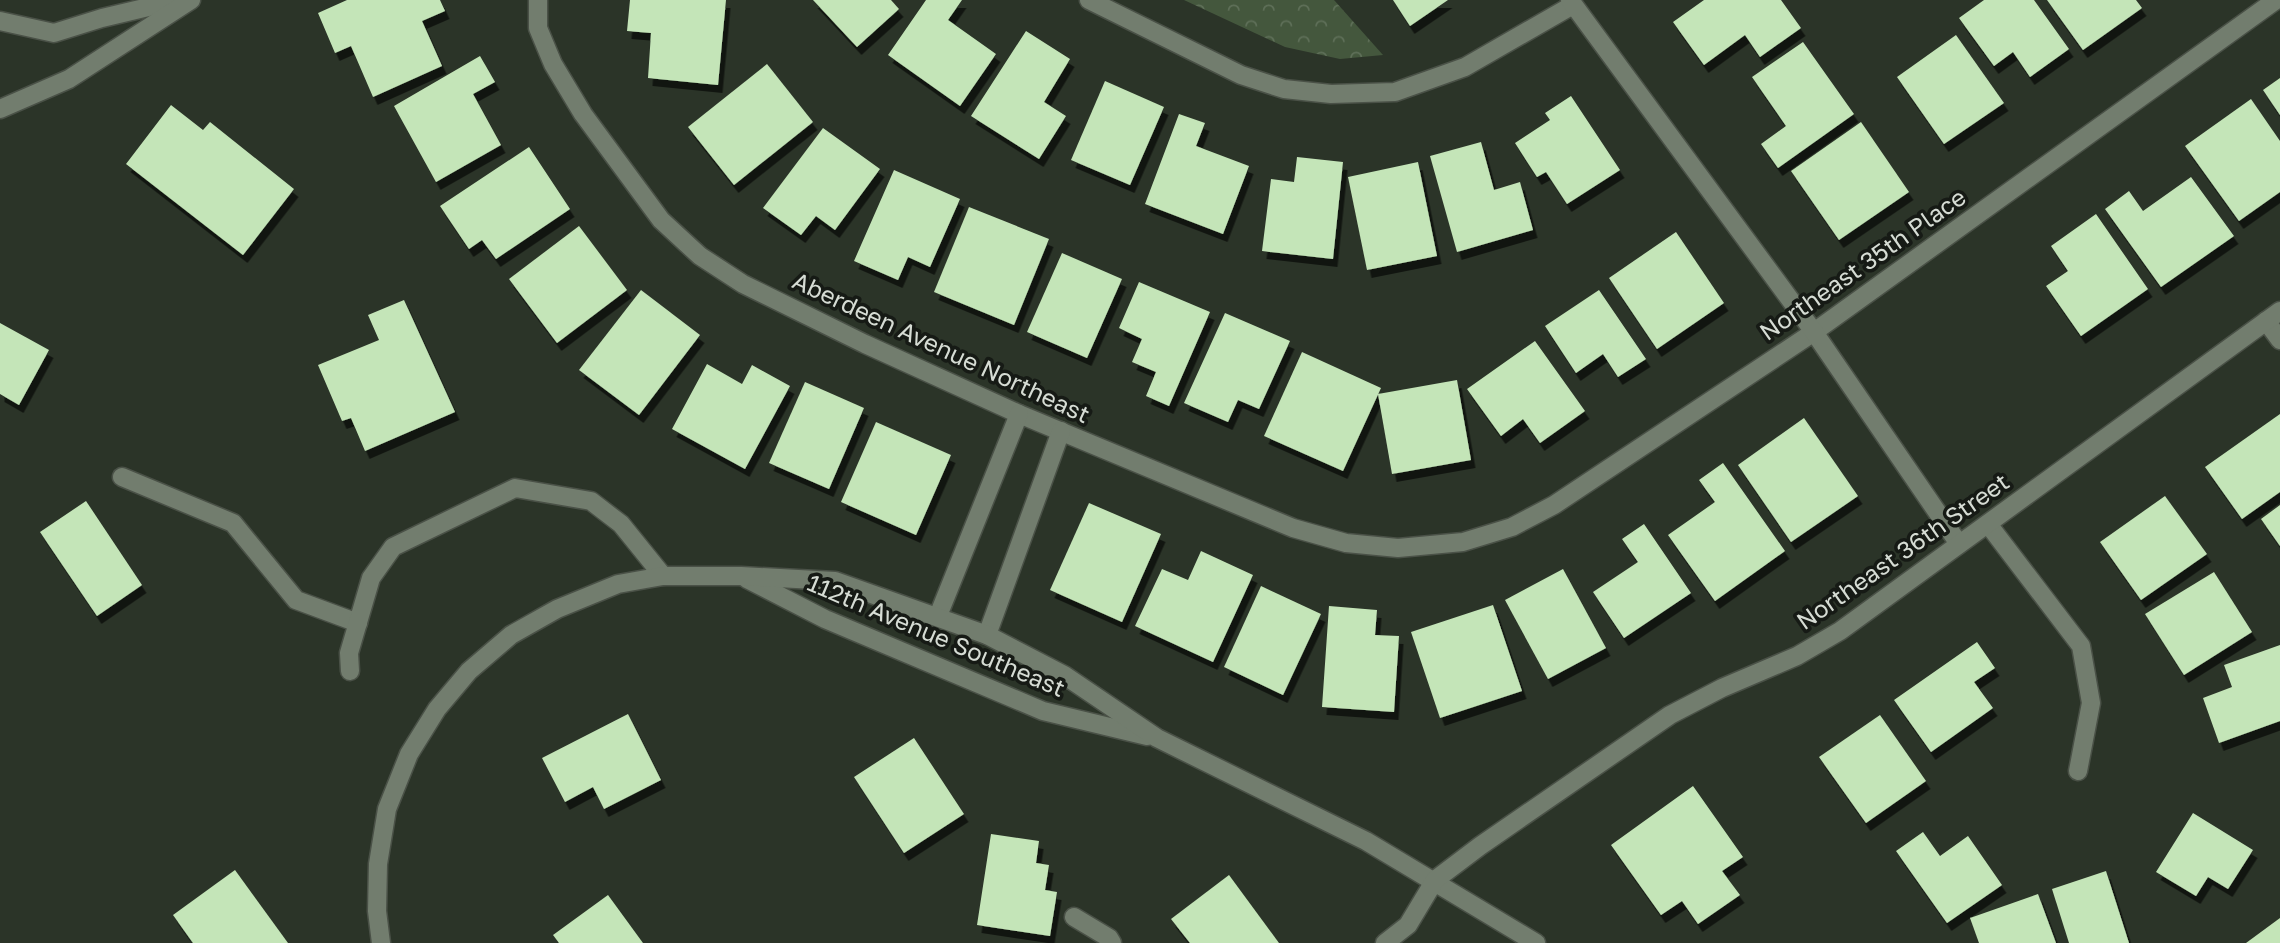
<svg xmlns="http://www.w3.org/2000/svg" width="2280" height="943" font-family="'Golos Text',sans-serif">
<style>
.park{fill:url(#park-crowns)}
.building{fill:#c4e5b8;filter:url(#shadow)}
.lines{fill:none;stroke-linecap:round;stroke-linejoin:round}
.minor-casing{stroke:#4a5147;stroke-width:21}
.minor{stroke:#727d6e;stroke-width:18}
.labels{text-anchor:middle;stroke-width:7;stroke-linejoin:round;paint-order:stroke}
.street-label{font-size:24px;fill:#d6dcd4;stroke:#161a15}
</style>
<defs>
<pattern id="park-crowns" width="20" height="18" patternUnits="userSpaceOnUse" patternTransform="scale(1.75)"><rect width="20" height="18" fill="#44573d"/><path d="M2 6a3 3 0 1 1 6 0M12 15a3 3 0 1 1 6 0" fill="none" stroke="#5e6f58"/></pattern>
<filter id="shadow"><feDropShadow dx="4.5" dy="8" stdDeviation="0" flood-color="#0009"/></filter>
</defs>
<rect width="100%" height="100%" fill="#2b3428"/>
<path class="park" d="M1184 0H1334L1383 55 1340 59 1285 47Z"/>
<g class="building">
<path d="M347 0H440L445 11 422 21 442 66 373 97 351 46 335 53 318 13Z"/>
<path d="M630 0H726L718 85 648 78 651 33 627 31Z"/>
<path d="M813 0H891L899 9 857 47Z"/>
<path d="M926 0H962L948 20 996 54 960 106 888 55Z"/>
<path d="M1393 0H1448L1410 26Z"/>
<path d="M1704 0H1781L1801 28 1760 57 1745 35 1704 65 1673 22Z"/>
<path d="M1984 0H2034L2069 49 2030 77 2013 52 1994 66 1959 18Z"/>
<path d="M2047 0H2136L2142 8 2083 50Z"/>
<path d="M1026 31 1070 59 1044 102 1066 116 1039 159 971 116Z"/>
<path d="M1956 35 2004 103 1944 144 1897 77Z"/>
<path d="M1803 42 1854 114 1778 168 1761 144 1786 126 1752 77Z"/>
<path d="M480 56 495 82 473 94 501 145 436 182 394 106Z"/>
<path d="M767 64 813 122 734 185 688 127Z"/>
<path d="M2280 78V115L2263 90Z"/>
<path d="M1105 81 1164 107 1130 185 1071 160Z"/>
<path d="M1571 96 1620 170 1567 204 1546 172 1537 177 1515 143 1550 120 1545 113Z"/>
<path d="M2251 99 2280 141V192L2239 221 2185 146Z"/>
<path d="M171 105 203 130 210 122 294 189 243 255 126 164Z"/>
<path d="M1179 114 1205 123 1196 146 1249 166 1223 234 1145 204Z"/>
<path d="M1861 122 1909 192 1839 240 1791 171Z"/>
<path d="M823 128 880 169 835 230 816 216 801 235 763 208Z"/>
<path d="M1481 142 1494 190 1520 182 1533 230 1457 252 1430 156Z"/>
<path d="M529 147 570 209 496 259 482 240 469 249 440 206Z"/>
<path d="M1297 157 1343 162 1333 259 1262 251 1271 179 1294 182Z"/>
<path d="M1418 162 1437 256 1367 270 1348 177Z"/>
<path d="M894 170 960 199 930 267 908 257 898 280 854 261Z"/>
<path d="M2191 177 2234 236 2161 287 2105 209 2129 191 2143 211Z"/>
<path d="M969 207 1049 239 1014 325 934 292Z"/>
<path d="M2096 214 2148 289 2081 336 2046 286 2068 271 2051 246Z"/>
<path d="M579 226 627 290 557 343 509 279Z"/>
<path d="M1676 232 1724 303 1657 349 1609 278Z"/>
<path d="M1062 253 1122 279 1087 358 1027 332Z"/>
<path d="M1139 282 1210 312 1169 406 1146 396 1156 372 1132 362 1142 339 1119 328Z"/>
<path d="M641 290 700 335 639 415 579 370Z"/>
<path d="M1599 290 1646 359 1618 377 1603 354 1576 373 1545 326Z"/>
<path d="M404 300 455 412 365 451 351 418 342 421 318 365 379 340 368 315Z"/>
<path d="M1225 313 1290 341 1259 409 1238 400 1228 422 1184 403Z"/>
<path d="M0 323 49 350 19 405 0 394Z"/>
<path d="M1535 341 1585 411 1540 443 1523 419 1501 436 1467 389Z"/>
<path d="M1302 352 1381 388 1343 471 1264 436Z"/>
<path d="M707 364 742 384 752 365 790 386 745 469 672 429Z"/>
<path d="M1457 380 1471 460 1392 474 1378 394Z"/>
<path d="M805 382 864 408 829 489 769 463Z"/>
<path d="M2280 414V492L2242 519 2205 467Z"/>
<path d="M1804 418 1858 496 1791 542 1738 465Z"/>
<path d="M876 422 951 455 916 535 841 502Z"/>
<path d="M1723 463 1785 551 1715 601 1668 535 1715 502 1699 480Z"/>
<path d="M2165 496 2207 554 2141 600 2100 542Z"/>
<path d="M86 501 142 585 97 616 40 532Z"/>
<path d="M1089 503 1161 534 1122 622 1050 590Z"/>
<path d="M2280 505V546L2261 519Z"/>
<path d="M1644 524 1691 593 1624 638 1593 592 1638 562 1622 539Z"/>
<path d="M1201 551 1253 575 1213 662 1135 626 1162 569 1188 580Z"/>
<path d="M1563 569 1606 648 1548 679 1505 600Z"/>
<path d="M2214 572 2252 632 2184 675 2145 614Z"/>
<path d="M1261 586 1321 614 1283 695 1224 667Z"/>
<path d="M1493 605 1522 691 1440 718 1411 632Z"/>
<path d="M1329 606 1377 610 1375 635 1399 636 1394 712 1322 707Z"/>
<path d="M1977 642 1995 668 1974 682 1993 708 1931 752 1894 700Z"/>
<path d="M2280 645V721L2219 743 2203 698 2232 687 2224 665Z"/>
<path d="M628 714 661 780 604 809 593 787 565 802 542 758Z"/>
<path d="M1880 715 1926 781 1866 823 1819 757Z"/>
<path d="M914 738 964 814 904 853 854 777Z"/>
<path d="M1693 786 1743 857 1722 871 1740 895 1698 924 1682 901 1661 915 1611 845Z"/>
<path d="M2193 813 2253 850 2228 889 2208 877 2196 896 2156 872Z"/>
<path d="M1923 832 1940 856 1968 836 2002 885 1947 923 1896 851Z"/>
<path d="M991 834 1039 841 1036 863 1049 865 1045 890 1057 892 1050 936 977 925Z"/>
<path d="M235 870 288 943H193L173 915Z"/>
<path d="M2106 871 2129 943H2069L2052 889Z"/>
<path d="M1229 875 1279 943H1190L1171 919Z"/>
<path d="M2038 894 2056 943H1979L1970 918Z"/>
<path d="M608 895 643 943H559L553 935Z"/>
<path d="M2280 918V943H2246Z"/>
</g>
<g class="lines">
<g class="minor-casing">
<g id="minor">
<path d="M538 0V28L553 64 583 114 661 220 700 256 743 284 865 344 1019 414 1293 528 1346 543 1398 548 1463 542 1512 527 1554 505 1814 332 2276 0"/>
<path d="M1089 0 1241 75 1284 89 1331 94 1395 92 1465 67 1573 5"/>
<path d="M1570 0 1814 332 1959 544"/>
<path d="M0 21 54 33 102 18 178 0"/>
<path d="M0 109 69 79 191 0"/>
<path d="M2266 321 2280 340"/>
<path d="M122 477 233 523 296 600 358 623"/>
<path d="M1988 524 2081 646 2091 703 2078 771"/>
<path d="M747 579 825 619 1043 711 1147 736"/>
<path d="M938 616 1019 414"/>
<path d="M987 635 1061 431"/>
<path d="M350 671 349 653 371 578 393 547 515 488 591 501 621 524 663 576"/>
<path d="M1074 917 1109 938 1112 943"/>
<path d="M381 943 377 911 378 864 387 809 409 754 437 709 469 671 511 635 557 609 618 584 663 576H741L835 581 987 635 1064 675 1157 738 1366 841 1536 943"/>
<path d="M1385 943 1408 925 1435 880 1480 846 1670 715 1722 688 1797 656 1840 631 2280 311"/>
</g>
</g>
<use href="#minor" class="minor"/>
</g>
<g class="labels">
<g class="street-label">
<text transform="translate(1863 265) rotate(-35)" y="8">Northeast 35th Place</text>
<text transform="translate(941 348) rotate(25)" y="8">Aberdeen Avenue Northeast</text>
<text transform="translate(1903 552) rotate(-35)" y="8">Northeast 36th Street</text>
<text transform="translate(936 636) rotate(23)" y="8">112th Avenue Southeast</text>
</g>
</g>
</svg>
